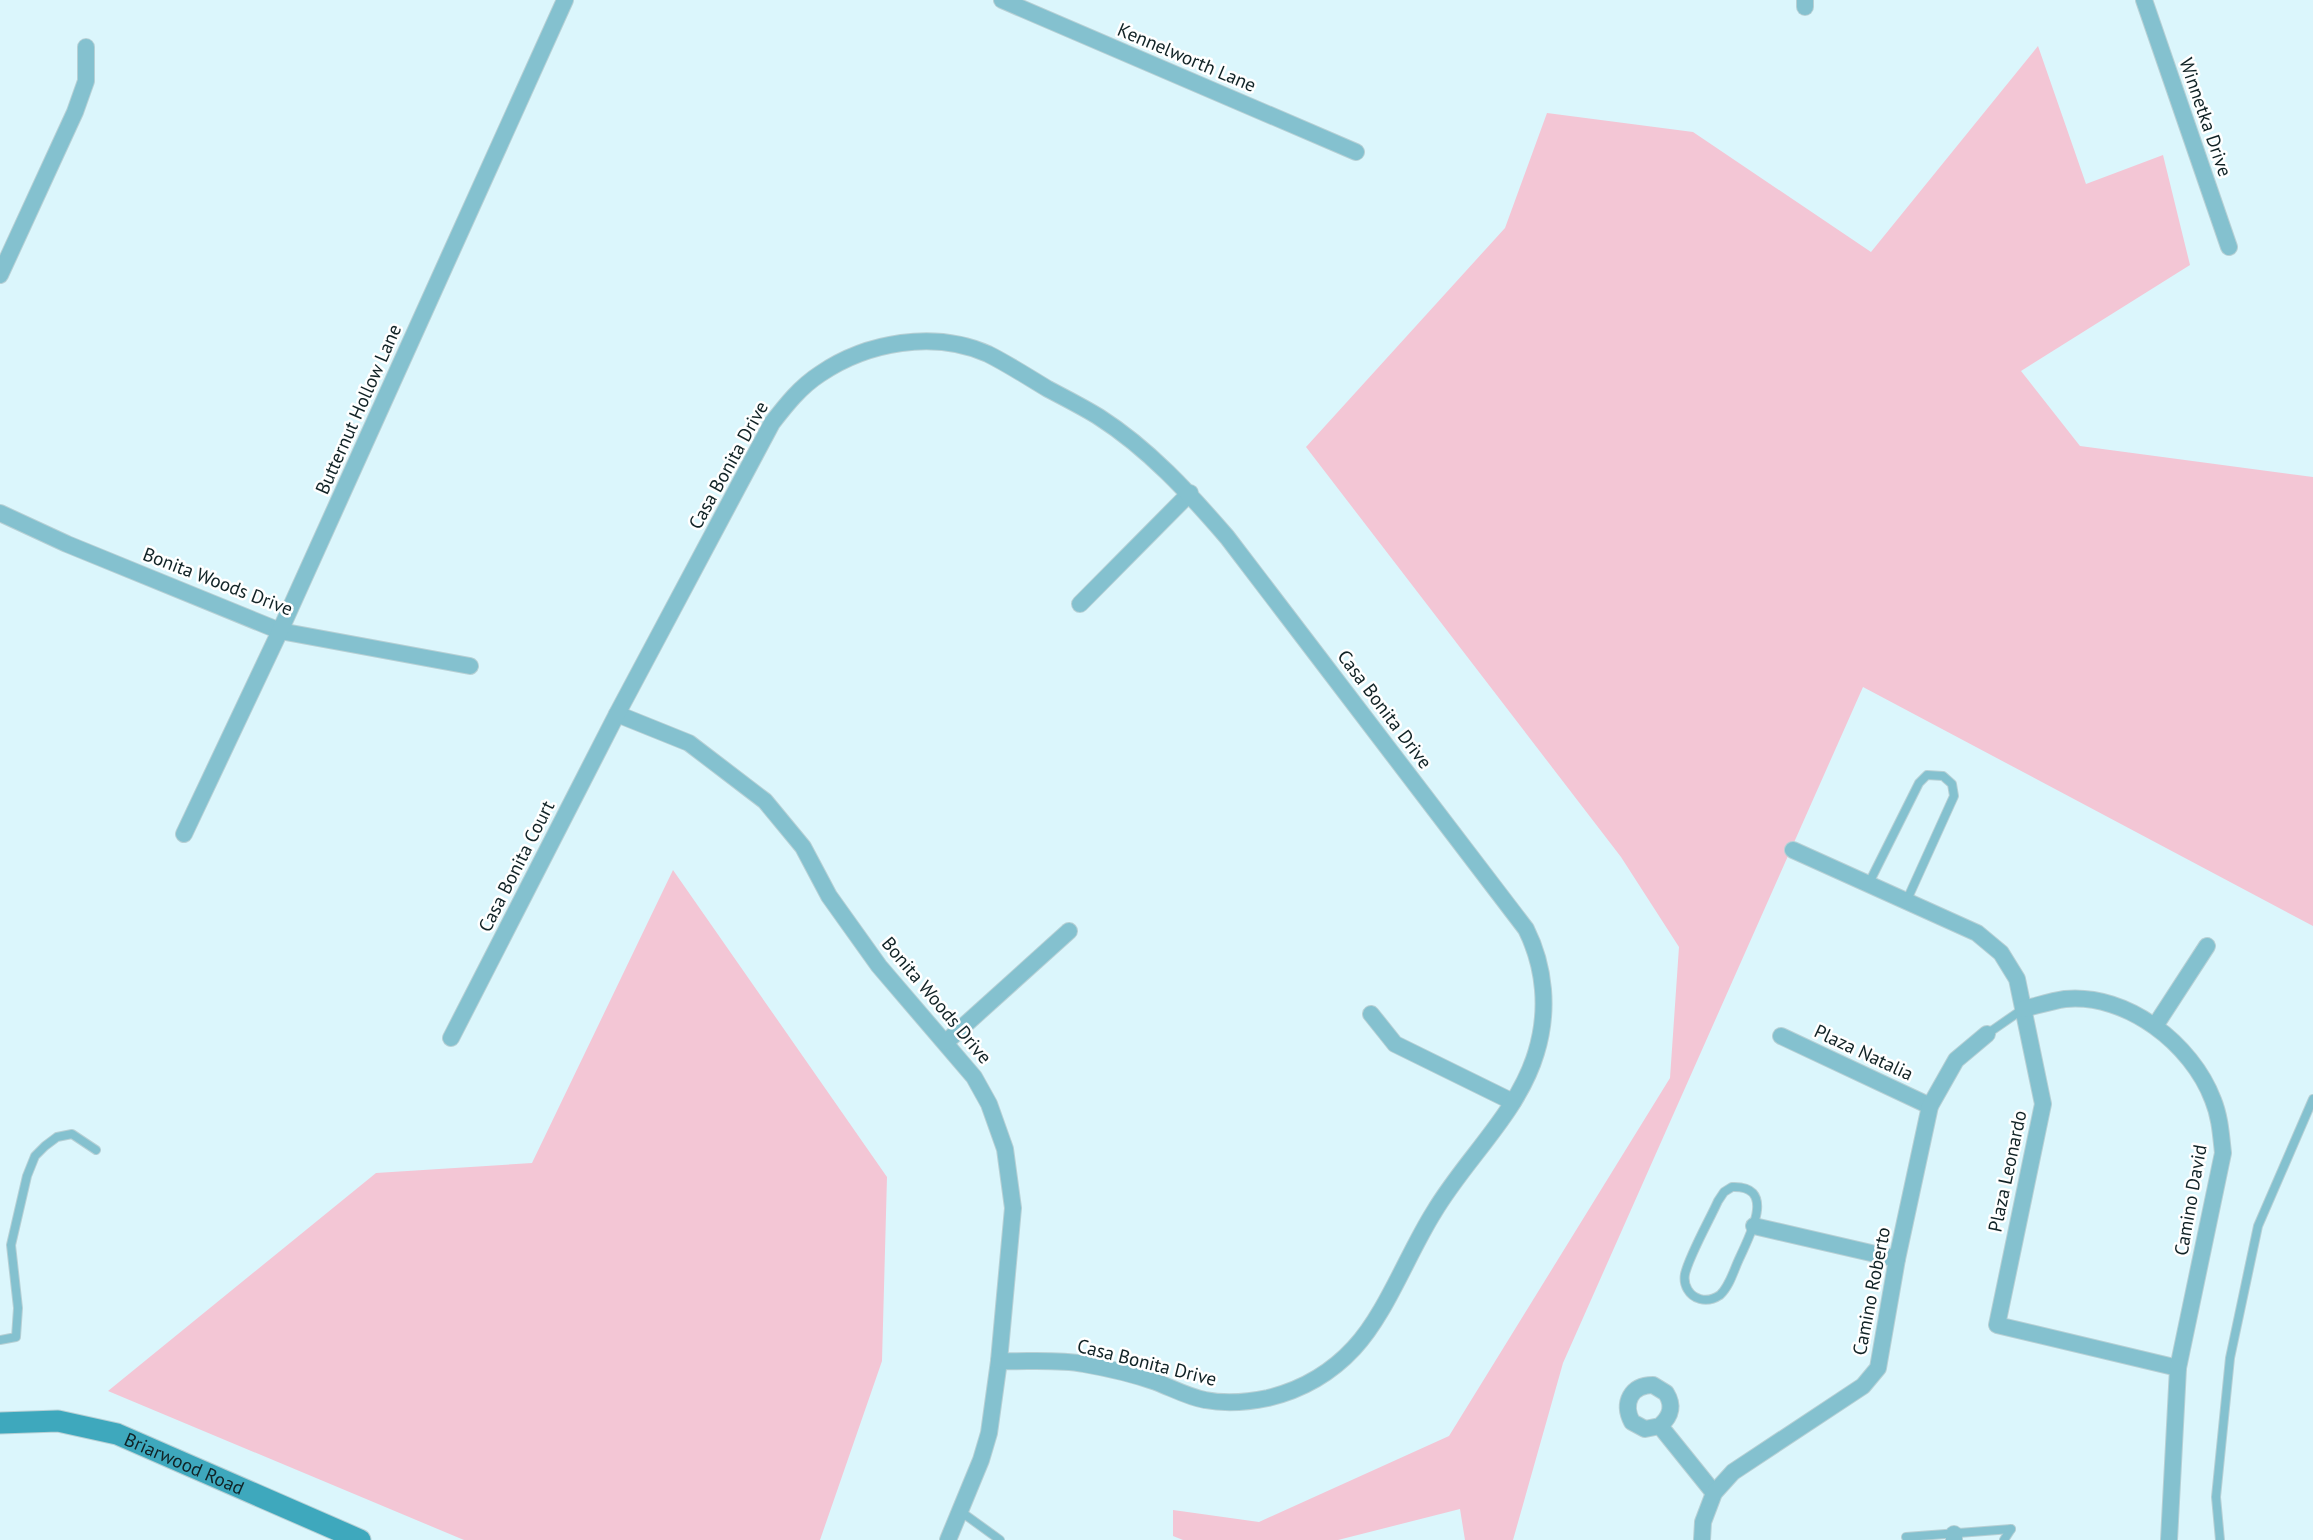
<svg xmlns="http://www.w3.org/2000/svg" width="2313" height="1540" font-family="'PT Sans',sans-serif">
<style>
.green{fill:#f3c6d5}
.lines{fill:none;stroke-linecap:round;stroke-linejoin:round}
.lane-casing{stroke:#b7d0d5;stroke-width:10}
.street-casing{stroke:#b7d0d5;stroke-width:18}
.secondary-casing{stroke:#b7d0d5;stroke-width:23}
.lane{stroke:#84c1cf;stroke-width:8}
.street{stroke:#84c1cf;stroke-width:16}
.secondary{stroke:#3ea8bd;stroke-width:21}
.labels{text-anchor:middle;stroke-width:5;stroke-linejoin:round;paint-order:stroke}
.street-label{font-size:19px;fill:#112326;stroke:#fff}
</style>
<rect width="100%" height="100%" fill="#dbf6fc"/>
<g class="green">
<path d="M2038 46 2086 184 2163 155 2190 265 2021 371 2080 446 2313 477V926L1863 687 1563 1363 1513 1540H1465L1460 1509 1338 1540H1183L1173 1536V1510L1259 1522 1449 1436 1670 1078 1679 947 1621 857 1306 447 1505 228 1547 113 1693 132 1871 252Z"/>
<path d="M673 870 887 1177 882 1361 820 1540H464L108 1391 376 1173 532 1163Z"/>
</g>
<g class="lines">
<g class="lane-casing">
<g id="lane">
<path d="M1868 885 1919 783 1927 775 1943 776 1952 784 1954 796 1906 902"/>
<path d="M1987 1034 2023 1009"/>
<path d="M1732 1187C1777 1185 1750 1235 1740 1257 1734 1269 1730 1286 1720 1295 1714 1299 1707 1301 1700 1299 1689 1296 1683 1285 1685 1274 1689 1256 1710 1219 1718 1201L1724 1192Z"/>
<path d="M0 1340 16 1337 18 1308 11 1245 27 1176 35 1156 45 1146 57 1137 72 1134 96 1150"/>
<path d="M960 1511 1000 1540"/>
<path d="M1906 1537 2011 1529"/>
<path d="M2004 1540 2011 1529"/>
<path d="M2220 1540 2216 1497 2230 1358 2258 1226 2313 1099"/>
</g>
</g>
<g class="street-casing">
<g id="street">
<path d="M1002 0 1356 152"/>
<path d="M1805 0V7"/>
<path d="M2144 0 2229 247"/>
<path d="M0 275 75 112 86 81V47"/>
<path d="M0 513 67 544 280 631 470 666"/>
<path d="M1080 604 1190 493"/>
<path d="M617 714 689 743 765 801 803 847 829 896 879 966 974 1077 989 1104 1005 1149 1013 1208 999 1361 989 1433 981 1460 948 1540"/>
<path d="M184 834 280 631 565 0"/>
<path d="M1793 850 1977 933 2001 953 2017 979 2043 1104 1997 1325 2178 1368"/>
<path d="M2023 1009C2036 1006 2051 1001 2065 999 2127 993 2192 1044 2213 1100 2220 1117 2221 1135 2223 1153L2178 1368 2169 1540"/>
<path d="M1371 1014 1395 1044 1513 1102"/>
<path d="M2155 1026 2207 946"/>
<path d="M1781 1036 1930 1106"/>
<path d="M451 1038 617 714 772 423C786 405 800 387 820 374 867 342 934 330 988 354 1008 364 1028 377 1048 389 1065 398 1083 407 1099 417 1149 449 1189 493 1227 537L1526 929C1545 967 1549 1011 1536 1053 1518 1113 1466 1158 1434 1212 1408 1253 1386 1314 1354 1348 1331 1373 1301 1390 1268 1398 1249 1402 1225 1404 1205 1400 1188 1397 1172 1388 1156 1382 1133 1374 1107 1368 1084 1364 1057 1359 1027 1362 999 1361"/>
<path d="M946 1042 1069 931"/>
<path d="M1754 1226 1897 1259"/>
<path d="M1660 1426 1645 1429 1632 1422C1622 1403 1631 1385 1653 1385L1666 1393C1674 1406 1671 1416 1660 1426L1714 1493"/>
<path d="M1954 1534V1540"/>
<path d="M1702 1540 1703 1522 1714 1493 1733 1472 1863 1386 1878 1368 1897 1259 1930 1106 1956 1060 1987 1034"/>
</g>
</g>
<g class="secondary-casing">
<g id="secondary">
<path id="s1" d="M0 1423 58 1421 117 1434 360 1540"/>
</g>
</g>
<use href="#lane" class="lane"/>
<use href="#street" class="street"/>
<use href="#secondary" class="secondary"/>
</g>
<g class="labels">
<g class="street-label">
<text transform="translate(1187 57) rotate(23)" y="7">Kennelworth Lane</text>
<text transform="translate(2206 117) rotate(71)" y="7">Winnetka Drive</text>
<text transform="translate(358 409) rotate(-66)" y="7">Butternut Hollow Lane</text>
<text transform="translate(728 465) rotate(-61)" y="7">Casa Bonita Drive</text>
<text transform="translate(218 581) rotate(21)" y="7">Bonita Woods Drive</text>
<text transform="translate(1385 709) rotate(53)" y="7">Casa Bonita Drive</text>
<text transform="translate(516 866) rotate(-63)" y="7">Casa Bonita Court</text>
<text transform="translate(937 1000) rotate(50)" y="7">Bonita Woods Drive</text>
<text transform="translate(1864 1052) rotate(25)" y="7">Plaza Natalia</text>
<text transform="translate(2007 1171) rotate(-78)" y="7">Plaza Leonardo</text>
<text transform="translate(2190 1200) rotate(-80)" y="7">Camino David</text>
<text transform="translate(1871 1291) rotate(-79)" y="7">Camino Roberto</text>
<text transform="translate(1147 1362) rotate(14)" y="7">Casa Bonita Drive</text>
<text dy="7" stroke="none"><textPath href="#s1" startOffset="192">Briarwood Road</textPath></text>
</g>
</g>
</svg>
